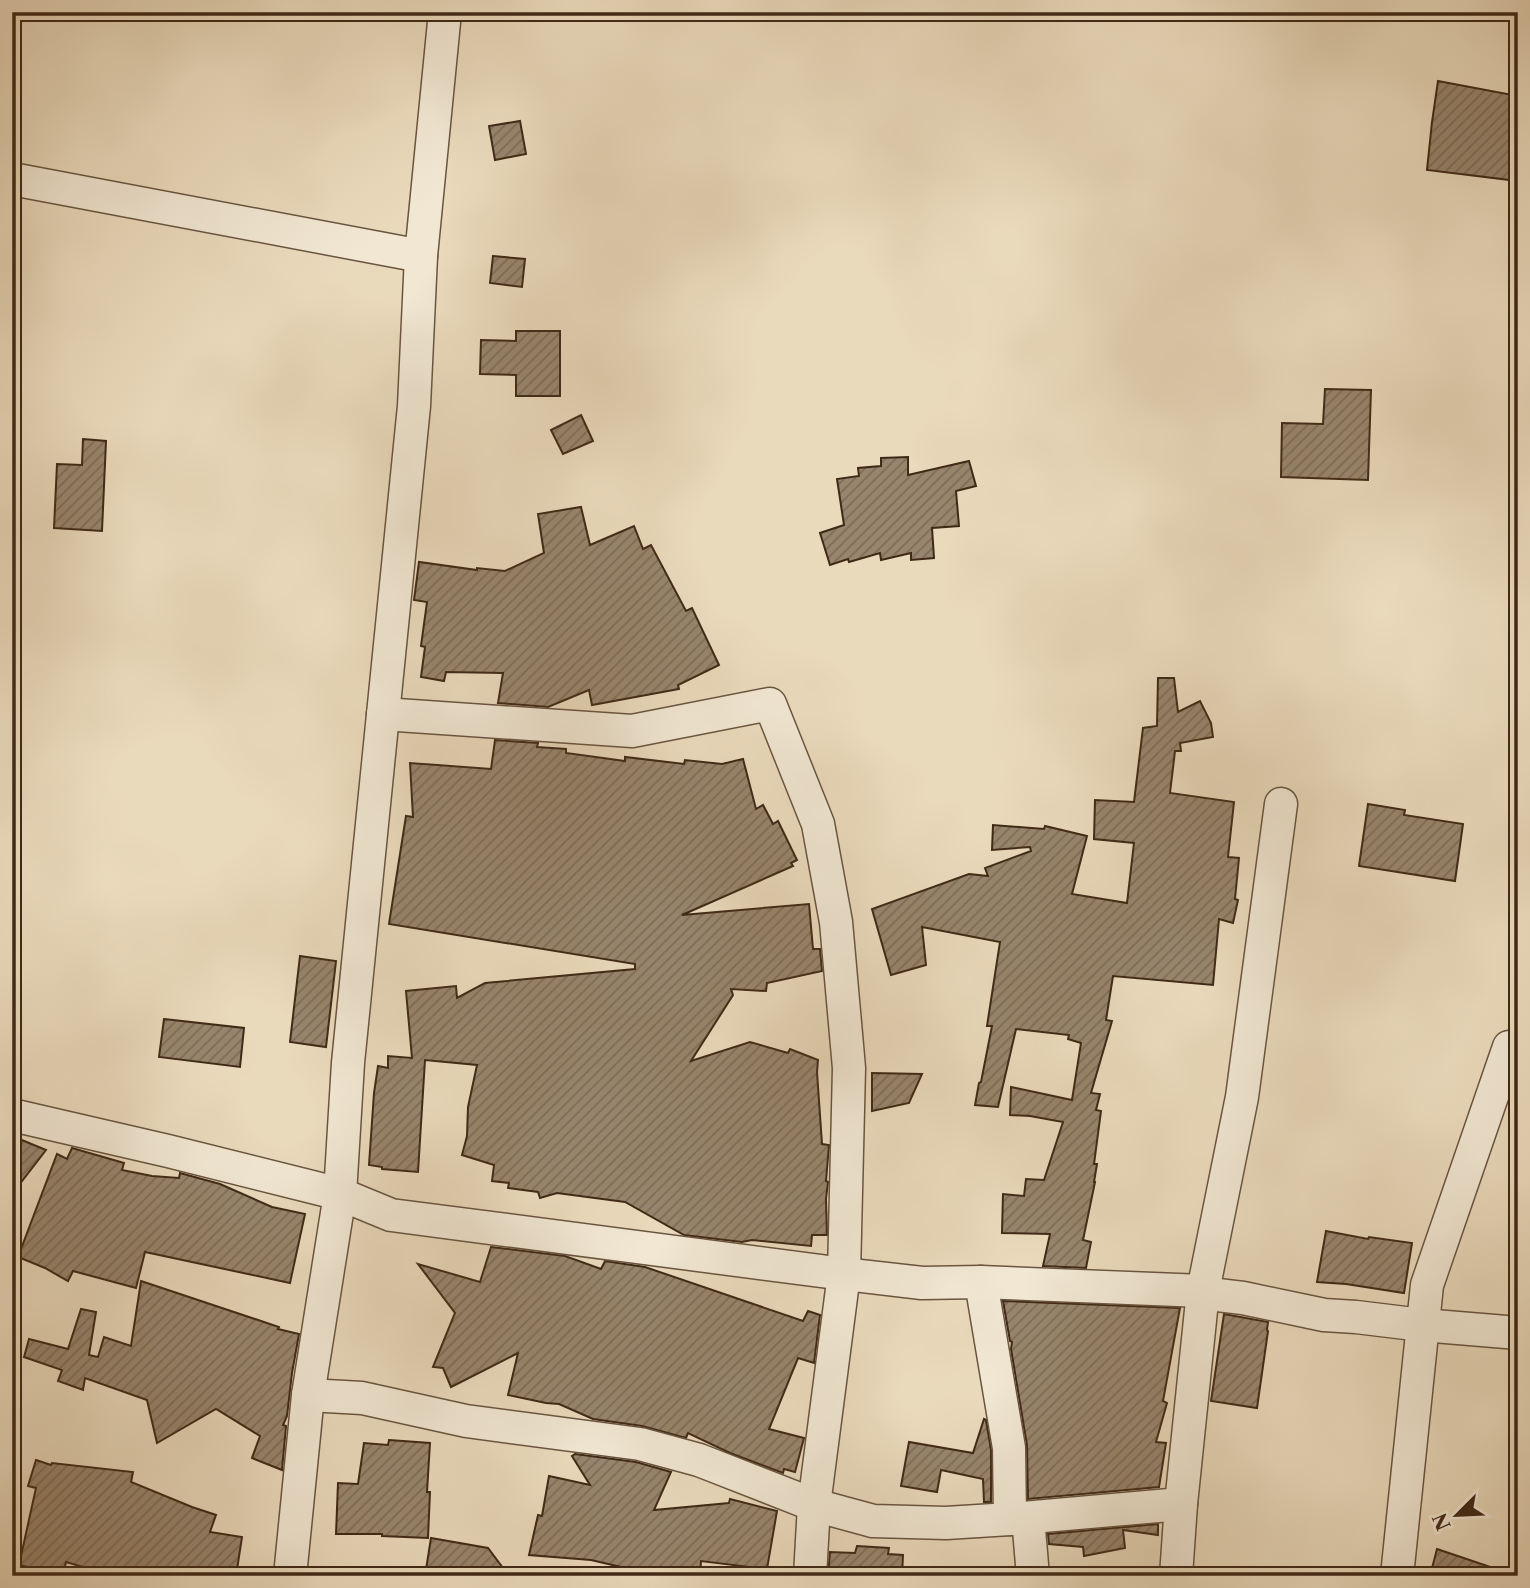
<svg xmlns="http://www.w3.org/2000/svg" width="1530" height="1588" font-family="'Libre Caslon Text',serif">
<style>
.building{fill:url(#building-hatch);stroke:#402917;stroke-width:2}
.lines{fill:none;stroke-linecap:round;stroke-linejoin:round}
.street-casing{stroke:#6a5540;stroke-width:35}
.street{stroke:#f1e7d3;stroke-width:32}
</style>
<defs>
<pattern id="building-hatch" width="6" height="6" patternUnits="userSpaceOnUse" patternTransform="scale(1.75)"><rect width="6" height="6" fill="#98856d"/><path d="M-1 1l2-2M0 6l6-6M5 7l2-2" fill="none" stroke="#7d6d59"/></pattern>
</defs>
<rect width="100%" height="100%" fill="#eadabc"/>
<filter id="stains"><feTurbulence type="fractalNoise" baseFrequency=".00286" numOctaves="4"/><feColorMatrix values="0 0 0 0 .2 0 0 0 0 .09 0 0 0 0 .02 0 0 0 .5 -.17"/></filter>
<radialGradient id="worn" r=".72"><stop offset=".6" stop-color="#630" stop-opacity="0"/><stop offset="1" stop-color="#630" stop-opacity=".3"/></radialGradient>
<g class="building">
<path d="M1438 81 1518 96V181L1427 170 1432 122Z"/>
<path d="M520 121 526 154 495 160 489 126Z"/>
<path d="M493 256 525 259 522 287 490 283Z"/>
<path d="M516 331H560V396H516V375L480 374 481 340 516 341Z"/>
<path d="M1325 389 1371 390 1368 480 1281 477 1282 423 1323 424Z"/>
<path d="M581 415 593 441 563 454 551 430Z"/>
<path d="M83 439 106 441 102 531 54 528 57 464 82 465Z"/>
<path d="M908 457V475L969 461 976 486 956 491 959 526 932 528 934 558 911 560V553L881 560 880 553 849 562 848 559 830 565 820 533 844 525 837 479 859 476 858 468 881 466V458Z"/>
<path d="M581 507 590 545 634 526 643 549 651 545 686 611 692 608 719 665 678 685 679 689 592 705 589 690 548 707 498 703 503 673 446 672 444 681 421 677 425 647 421 646 427 602 414 600 419 562 477 570V568L505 571 544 553 538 514Z"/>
<path d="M1158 678H1174L1178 712 1200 701 1211 723 1213 737 1180 743 1181 751H1175L1170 793 1234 802 1228 857 1239 858 1235 899 1238 900 1233 923 1219 919 1213 985 1113 976 1106 1020 1112 1021 1091 1093 1100 1094 1096 1110 1101 1111 1094 1164H1097L1094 1182H1095L1083 1240 1091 1242 1086 1268 1043 1266 1050 1234 1002 1233 1003 1194 1024 1196 1026 1179 1044 1180 1063 1122 1030 1116 1010 1115 1011 1087 1072 1100 1081 1043 1068 1039 1069 1035 1016 1029 998 1107 975 1105 979 1083 981 1082 992 1026H987L1000 942 922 927 926 965 891 975 872 909 969 874 988 876 985 868 1031 851 1030 847 992 850 993 825 1044 829 1045 826 1087 836 1072 894 1127 903 1134 843 1094 839 1095 800 1134 802 1143 728 1157 726Z"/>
<path d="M495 740 538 743 537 747 566 749V753L625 761V757L684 764 685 760 722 764 743 759 756 809 763 805 773 824 778 821 797 860 791 863 793 866 682 915 809 904 813 949H820L822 971 767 983 766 991 731 989 733 995 691 1061 750 1042 788 1053 790 1049 818 1060 817 1072 822 1144 829 1145 826 1181 828 1182 826 1199 827 1235H812L811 1246 752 1240 742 1242 684 1235 625 1202 557 1193 540 1198 538 1192 508 1188 509 1183 492 1181 494 1165 462 1155 467 1136 468 1107 477 1065 425 1060 418 1172 382 1169V1167L369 1165 374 1093 378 1066 388 1068V1056L412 1058 406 991 456 986 457 998 485 983 635 969V964L389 924 406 816 413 817 410 763 491 769Z"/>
<path d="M1368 804 1405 810 1404 815 1463 824 1455 881 1359 866Z"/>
<path d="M300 956 336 961 326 1047 290 1042Z"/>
<path d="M164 1019 244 1028 240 1067 159 1057Z"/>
<path d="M872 1073 922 1074 909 1103 872 1111Z"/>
<path d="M12 1136 46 1150 12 1194Z"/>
<path d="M72 1148 124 1163 122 1170 152 1176 179 1178 180 1173 220 1184 272 1207 305 1214 290 1283 145 1252 136 1288 73 1271 68 1281 45 1268 18 1257 57 1154 67 1159Z"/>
<path d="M1326 1231 1368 1239 1369 1237 1412 1243 1404 1293 1346 1284 1317 1282Z"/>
<path d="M491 1247 565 1256 601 1269 605 1261 645 1267 803 1321 808 1311 820 1315 814 1363 798 1358 769 1429 804 1438 795 1472 784 1469 783 1473 730 1453 688 1433 686 1438 642 1426 593 1419 559 1404 546 1403 508 1395 518 1353 451 1387 443 1368 433 1367 455 1313 418 1264 480 1282Z"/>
<path d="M141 1281 279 1327 278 1329 299 1334 292 1373 287 1416 283 1425 286 1426 282 1470 252 1458 260 1436 216 1409 157 1443 147 1400 85 1378 83 1390 58 1381 62 1370 24 1357 29 1339 68 1349 81 1309 96 1312 89 1355 98 1357 104 1337 131 1346Z"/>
<path d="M1003 1301 1180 1308 1163 1401 1167 1403 1156 1442 1166 1443 1159 1487 1028 1499 1027 1445 1011 1349 1012 1342 1010 1341Z"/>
<path d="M1224 1314 1268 1322 1267 1330 1268 1331 1257 1408 1211 1401Z"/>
<path d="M984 1419 986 1420 991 1450V1502H984L983 1479 941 1470 937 1492 901 1486 909 1442 973 1453Z"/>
<path d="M389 1440 430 1443 427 1492H430L428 1538 382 1536V1534H336L338 1483 358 1484 364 1443 388 1445Z"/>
<path d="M575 1454 636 1462 671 1472 654 1510 729 1503 730 1499 777 1511 767 1569 701 1561 700 1576H645L621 1567 591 1560 529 1555 538 1515 542 1516 549 1476 590 1485 572 1456Z"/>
<path d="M36 1460 51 1465 52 1463 133 1472 131 1482 192 1507 216 1515 210 1532 242 1537 236 1576H114L66 1562 63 1575 19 1565 36 1488 28 1486Z"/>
<path d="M1158 1524V1535L1123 1530 1125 1548 1084 1556 1083 1547 1049 1544 1048 1534Z"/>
<path d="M431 1538 488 1548 509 1576H425Z"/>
<path d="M857 1546 889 1548 888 1554 903 1555 902 1576H828L830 1552 855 1553Z"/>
<path d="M1437 1549 1502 1571 1501 1576H1430Z"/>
</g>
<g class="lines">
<g class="street-casing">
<g id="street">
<path d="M12 179 421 256"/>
<path d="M383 714 632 731 770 704 818 824 836 922 849 1068 844 1274 814 1505 810 1576"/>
<path d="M12 1115 168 1151 340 1194 391 1215 844 1274 922 1283 981 1282 1203 1291 1209 1294 1243 1298 1324 1315 1356 1317 1422 1325 1518 1333"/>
<path d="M981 1282 1009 1448 1010 1519"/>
<path d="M308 1395 362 1398 466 1421 640 1444 699 1460 814 1505 873 1521 946 1523 1010 1519 1181 1504"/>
<path d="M1028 1518 1033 1576"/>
<path d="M290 1576 308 1395 340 1194 348 1063 414 406 421 256 445 12"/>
<path d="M1176 1576 1181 1504 1203 1291 1242 1097 1281 804"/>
<path d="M1397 1576 1427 1285 1509 1047"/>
</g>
</g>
<use href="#street" class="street"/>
</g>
<rect width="1530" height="1588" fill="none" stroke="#eadabc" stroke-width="42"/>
<rect x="14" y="14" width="1502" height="1560" fill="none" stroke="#402917" stroke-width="3.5"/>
<rect x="21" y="21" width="1488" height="1546" fill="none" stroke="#402917" stroke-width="2"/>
<g transform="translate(1457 1515) rotate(246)" stroke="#f1e7d3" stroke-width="5" paint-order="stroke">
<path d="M0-5L12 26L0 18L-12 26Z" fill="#402917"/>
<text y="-10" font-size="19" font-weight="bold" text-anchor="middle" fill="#402917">N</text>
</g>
<rect width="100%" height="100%" filter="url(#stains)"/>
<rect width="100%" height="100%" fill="url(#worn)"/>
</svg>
